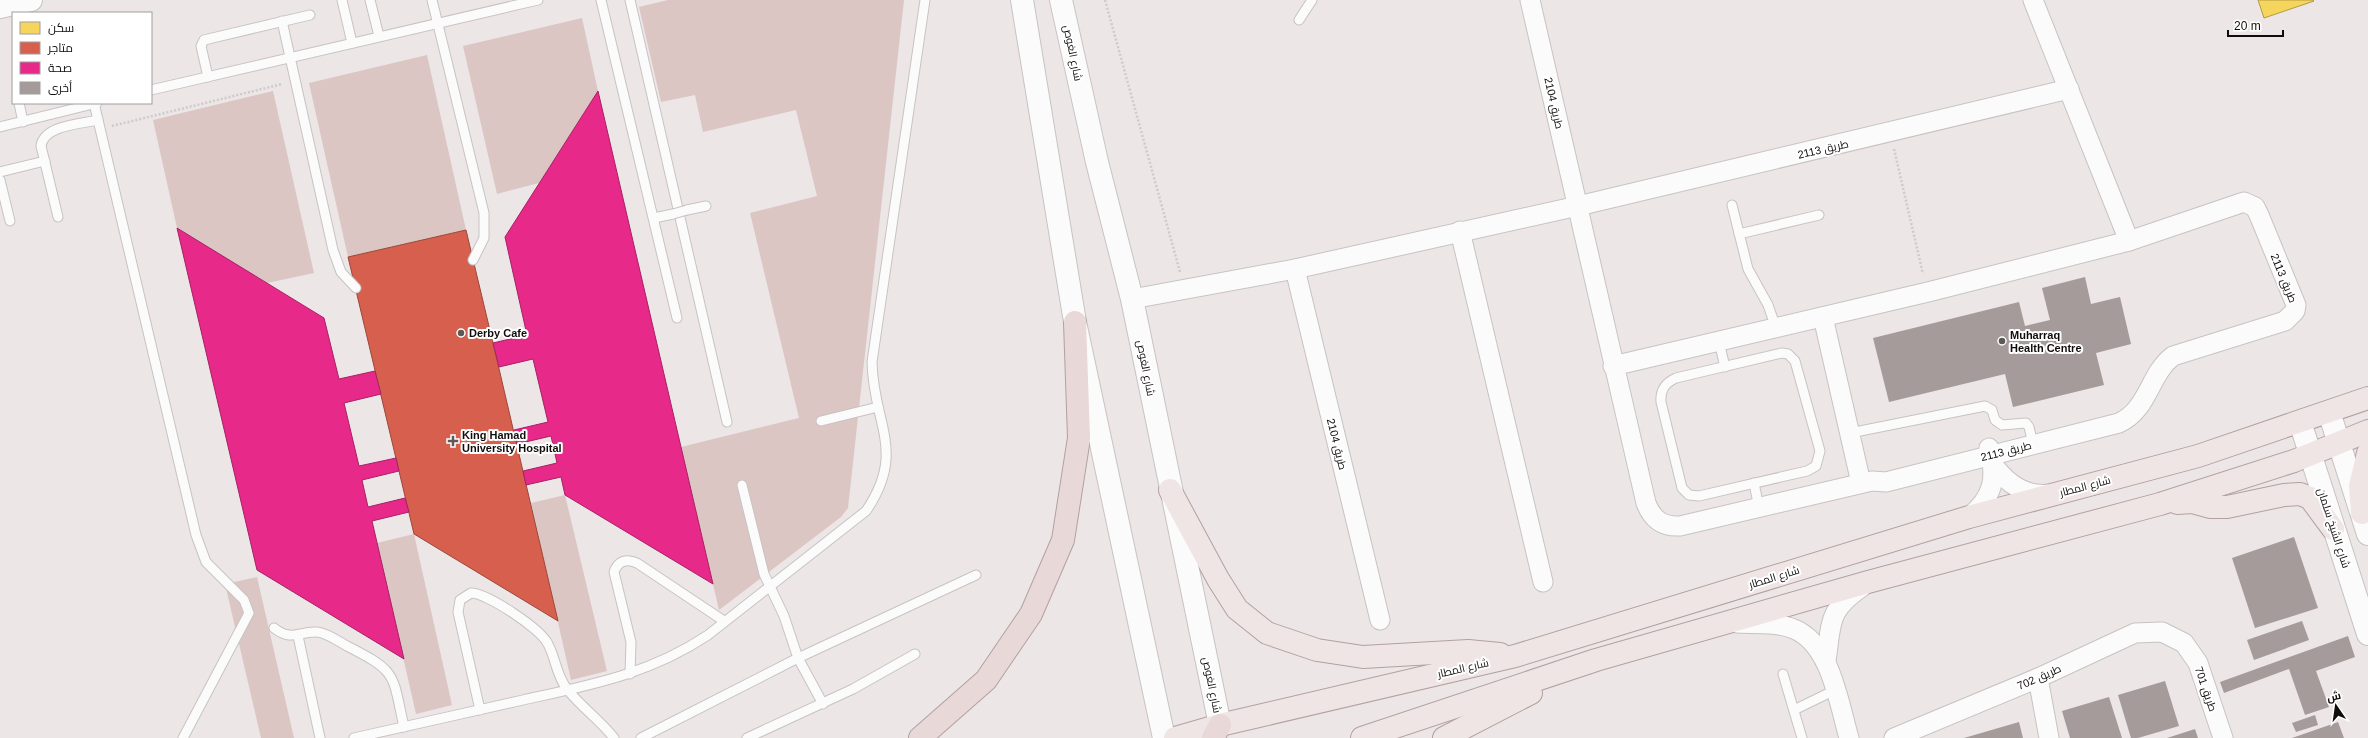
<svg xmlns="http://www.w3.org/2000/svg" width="2368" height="738" font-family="Arial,Cairo,sans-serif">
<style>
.green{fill:#dbc6c4}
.homes{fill:#f6d55c;stroke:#b19944}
.shops{fill:#d6604d;stroke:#9b473a}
.health{fill:#e7298a;stroke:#a72164}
.building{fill:#a59b9a}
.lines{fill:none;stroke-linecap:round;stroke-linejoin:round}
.lane-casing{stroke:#c8c3c3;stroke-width:11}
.street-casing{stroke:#c8c3c3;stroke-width:21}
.secondary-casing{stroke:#c8c3c3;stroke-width:24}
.primary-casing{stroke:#b3a0a0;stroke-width:24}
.highway-casing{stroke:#b3a0a0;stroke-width:24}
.path{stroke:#cdcbcb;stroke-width:2.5;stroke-dasharray:2 2;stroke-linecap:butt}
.lane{stroke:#fcfbfb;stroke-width:9}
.street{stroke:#fcfbfb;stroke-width:19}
.secondary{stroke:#fcfbfb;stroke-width:22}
.primary{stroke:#f0e5e5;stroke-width:22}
.highway{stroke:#e8d8d7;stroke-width:22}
.lane-bridge-casing{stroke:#c8c3c3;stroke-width:11;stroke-linecap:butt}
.lane-bridge{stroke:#fcfbfb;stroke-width:9}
.poi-dot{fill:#5e5959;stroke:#fff;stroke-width:1.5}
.labels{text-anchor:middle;stroke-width:4;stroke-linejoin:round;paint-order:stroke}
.street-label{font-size:11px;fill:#110d0d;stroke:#fff}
.poi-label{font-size:11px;font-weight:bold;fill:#110d0d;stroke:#fff;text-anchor:start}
</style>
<rect width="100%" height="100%" fill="#ece6e6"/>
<g class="green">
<path d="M668 0H904L848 508 841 517 719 610 681 447 799 418 750 213 817 196 796 110 703 132 695 95 661 102 639 7Z"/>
<path d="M582 18 598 91 539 183 497 194 463 46Z"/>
<path d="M427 55 466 230 348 257 309 83Z"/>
<path d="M273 91 314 273 267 283 177 228 153 120Z"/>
<path d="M565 495 607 671 571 680 531 503Z"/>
<path d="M414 534 452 705 416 714 377 543Z"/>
<path d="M257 577 294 738H261L225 584Z"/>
</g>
<path class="homes" d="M2258 0H2313L2314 1 2264 18Z"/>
<path class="shops" d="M466 230 493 343 558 621 414 534 348 257Z"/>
<g class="health">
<path d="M598 91 681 447 713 584 565 495 561 477 526 485 523 471 557 463 551 436 517 444 514 430 548 422 533 359 499 367 493 343 527 335 505 237Z"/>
<path d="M177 228 324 318 339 379 375 371 381 394 344 403 359 466 396 458 399 471 362 480 368 507 405 498 409 512 372 521 404 659 257 570Z"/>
</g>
<g class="building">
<path d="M2085 277 2091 304 2120 297 2131 344 2096 353 2104 385 2013 407 2005 374 1889 402 1873 338 2019 302 2025 326 2050 320 2042 288Z"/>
<path d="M2294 537 2318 608 2255 628 2232 558Z"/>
<path d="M2302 621 2309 640 2254 660 2247 640Z"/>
<path d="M2348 636 2355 657 2316 671 2329 707 2305 715 2289 669 2224 693 2220 682Z"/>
<path d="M2165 681 2179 726 2138 738H2131L2118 695Z"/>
<path d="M2109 697 2122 738H2070L2062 711Z"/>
<path d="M2315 715 2318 725 2296 732 2292 723Z"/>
<path d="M2019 722 2023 738H1964Z"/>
<path d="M2338 722 2344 738H2292Z"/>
<path d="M2195 729 2198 738H2167Z"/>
</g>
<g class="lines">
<g class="lane-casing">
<g id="lane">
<path d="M342 0 352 43"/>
<path d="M370 0 379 36"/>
<path d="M432 0 484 213V238L473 260"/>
<path d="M601 0 677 318"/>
<path d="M630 0 727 422"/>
<path d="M1299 20 1312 0"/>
<path d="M282 21 333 250 341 272 356 288"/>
<path d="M208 77 201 46 204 40 310 15"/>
<path d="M151 90 538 0"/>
<path d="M19 103 23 122"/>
<path d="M94 103 196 535 206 562 244 600 249 613 183 738"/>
<path d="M0 127 97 103"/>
<path d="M0 172 45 161"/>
<path d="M0 180 10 221"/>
<path d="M1732 205 1748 269 1768 305 1776 328"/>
<path d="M687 210 706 206"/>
<path d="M58 217 41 146C44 125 81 124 98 120"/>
<path d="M654 218 673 214"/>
<path d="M1739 234 1819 215"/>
<path d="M1719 342 1725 367"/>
<path d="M1782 353 1788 354 1795 361 1820 451 1816 466 1807 471 1699 496 1689 495 1682 488 1661 402C1660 390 1665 383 1676 378Z"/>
<path d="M821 421 878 407"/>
<path d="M1850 433 1985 406 1992 410 1995 420 2002 425 2026 423 2029 427 2033 444"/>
<path d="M1754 483 1759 508"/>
<path d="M742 485 764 574 784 616 798 658 823 704"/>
<path d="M274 628C292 642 298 631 317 632 327 633 338 641 347 646 398 672 392 673 404 727"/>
<path d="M298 636 320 738"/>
<path d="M630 674 631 642 614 572C618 561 626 558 637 563L724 621"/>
<path d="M1783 674 1802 738"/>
<path d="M480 710 458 612 460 600 471 593C487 593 541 629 548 644 556 659 556 675 567 689 581 707 600 720 614 738"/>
<path d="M1794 710 1835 690"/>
<path d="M354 738C410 725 467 713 523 700 590 685 650 674 708 635L866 511C907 451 873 424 872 362L925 0"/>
<path d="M641 738 798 658 976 575"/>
<path d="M747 738 853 689 915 654"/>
</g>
</g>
<g class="street-casing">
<g id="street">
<path d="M1530 0 1646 503C1652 519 1662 527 1680 526L1872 481 1886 482 2119 423C2149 409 2149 374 2173 356L2285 321 2295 311 2296 305 2259 215 2255 207 2244 202 2129 241 1928 292 1613 366"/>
<path d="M2033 0 2129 241"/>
<path d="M1460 231 1543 582"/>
<path d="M1295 269 1380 620"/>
<path d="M1132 299 1295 269 1578 206 2069 89"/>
<path d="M1823 317 1861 483"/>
<path d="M1994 466C2007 483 2026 497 2049 494"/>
<path d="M1969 517C1994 497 1997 477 1989 448"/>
<path d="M1736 623C1755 624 1777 622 1794 629 1831 644 1839 704 1849 738"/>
<path d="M1826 661C1832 621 1827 611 1863 586"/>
<path d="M2038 678 2049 738"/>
<path d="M1894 738 2038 678 2135 633 2162 632 2184 643 2198 663 2223 738"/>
</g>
</g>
<g class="secondary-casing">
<g id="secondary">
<path d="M1022 0 1075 322 1164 738"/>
<path d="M1061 0 1097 162 1132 299 1220 725"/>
<path d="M0 7 31 0"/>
<path d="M2329 412 2368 534"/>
<path d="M2300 422 2368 634"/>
</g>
</g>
<g class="primary-casing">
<g id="primary">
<path d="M1170 490 1218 579 1237 609 1267 633 1317 650 1363 657 1468 651 1500 654"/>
<path d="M2177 503 2192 502 2210 507H2227L2284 495 2300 494 2310 498 2333 529"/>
<path d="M2362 513 2360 486 2368 453"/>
<path d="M1175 738 1220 725 1515 656 1969 517 2198 456 2368 398"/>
<path d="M1362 738 1596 660 1868 582 2160 504 2294 461 2368 431"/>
<path d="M1444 738 1531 693"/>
</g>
</g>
<g class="highway-casing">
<g id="highway">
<path d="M920 738 986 680 1031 614 1063 540 1079 438 1075 322"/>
<path d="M1213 738 1220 725"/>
</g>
</g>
<g class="path">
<path d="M1105 0 1180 272"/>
<path d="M112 126 282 84"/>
<path d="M1894 149 1923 274"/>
</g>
<use href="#lane" class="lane"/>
<use href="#street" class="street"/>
<use href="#secondary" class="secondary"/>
<use href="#primary" class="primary"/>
<use href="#highway" class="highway"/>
<g class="lane-bridge-casing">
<path id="lane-bridge" d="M673 214 687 210"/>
</g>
<use href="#lane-bridge" class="lane-bridge"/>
</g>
<g class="poi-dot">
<circle cx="461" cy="333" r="4"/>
<circle cx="2002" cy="341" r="4"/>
<path d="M451 435h4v4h4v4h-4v4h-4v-4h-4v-4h4z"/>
</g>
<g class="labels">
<g class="street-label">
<text transform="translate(1073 53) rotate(78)" y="4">شارع الغوص</text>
<text transform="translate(1554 103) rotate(77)" y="4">طريق 2104</text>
<text transform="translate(1823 149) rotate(-13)" y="4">طريق 2113</text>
<text transform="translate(2284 278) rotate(68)" y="4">طريق 2113</text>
<text transform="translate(1146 368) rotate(79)" y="4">شارع الغوص</text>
<text transform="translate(1337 444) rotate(76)" y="4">طريق 2104</text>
<text transform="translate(2006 451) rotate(-14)" y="4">طريق 2113</text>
<text transform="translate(2085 486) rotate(-15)" y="4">شارع المطار</text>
<text transform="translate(2334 528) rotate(72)" y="4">شارع الشيخ سلمان</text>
<text transform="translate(1774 577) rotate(-17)" y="4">شارع المطار</text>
<text transform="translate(1463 668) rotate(-13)" y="4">شارع المطار</text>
<text transform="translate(2039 677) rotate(-24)" y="4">طريق 702</text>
<text transform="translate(1212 685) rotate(78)" y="4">شارع الغوص</text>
<text transform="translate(2206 689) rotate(71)" y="4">طريق 701</text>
</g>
<g class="poi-label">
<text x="469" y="337">Derby Cafe</text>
<text x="2010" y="339">Muharraq<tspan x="2010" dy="13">Health Centre</tspan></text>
<text x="462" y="439">King Hamad<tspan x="462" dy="13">University Hospital</tspan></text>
</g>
</g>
<rect x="12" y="12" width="140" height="92" fill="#ffffff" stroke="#a09e9e"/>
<rect x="20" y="22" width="20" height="12" fill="#f6d55c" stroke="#a09e9e"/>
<text x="48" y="32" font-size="12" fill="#110d0d">سكن</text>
<rect x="20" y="42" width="20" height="12" fill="#d6604d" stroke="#a09e9e"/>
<text x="48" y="52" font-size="12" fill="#110d0d">متاجر</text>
<rect x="20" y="62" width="20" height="12" fill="#e7298a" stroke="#a09e9e"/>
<text x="48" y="72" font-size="12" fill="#110d0d">صحة</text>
<rect x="20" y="82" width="20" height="12" fill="#a59b9a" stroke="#a09e9e"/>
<text x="48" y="92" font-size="12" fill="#110d0d">أخرى</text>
<g transform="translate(2336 706) rotate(347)" stroke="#ffffff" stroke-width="3" paint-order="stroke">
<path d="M0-3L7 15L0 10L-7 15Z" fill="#110d0d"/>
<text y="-6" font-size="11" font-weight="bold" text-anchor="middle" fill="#110d0d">ش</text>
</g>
<path d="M2228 30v6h55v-6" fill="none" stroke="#110d0d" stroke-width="2"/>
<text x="2234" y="30" font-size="12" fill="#110d0d" stroke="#ffffff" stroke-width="3" paint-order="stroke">20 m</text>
</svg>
